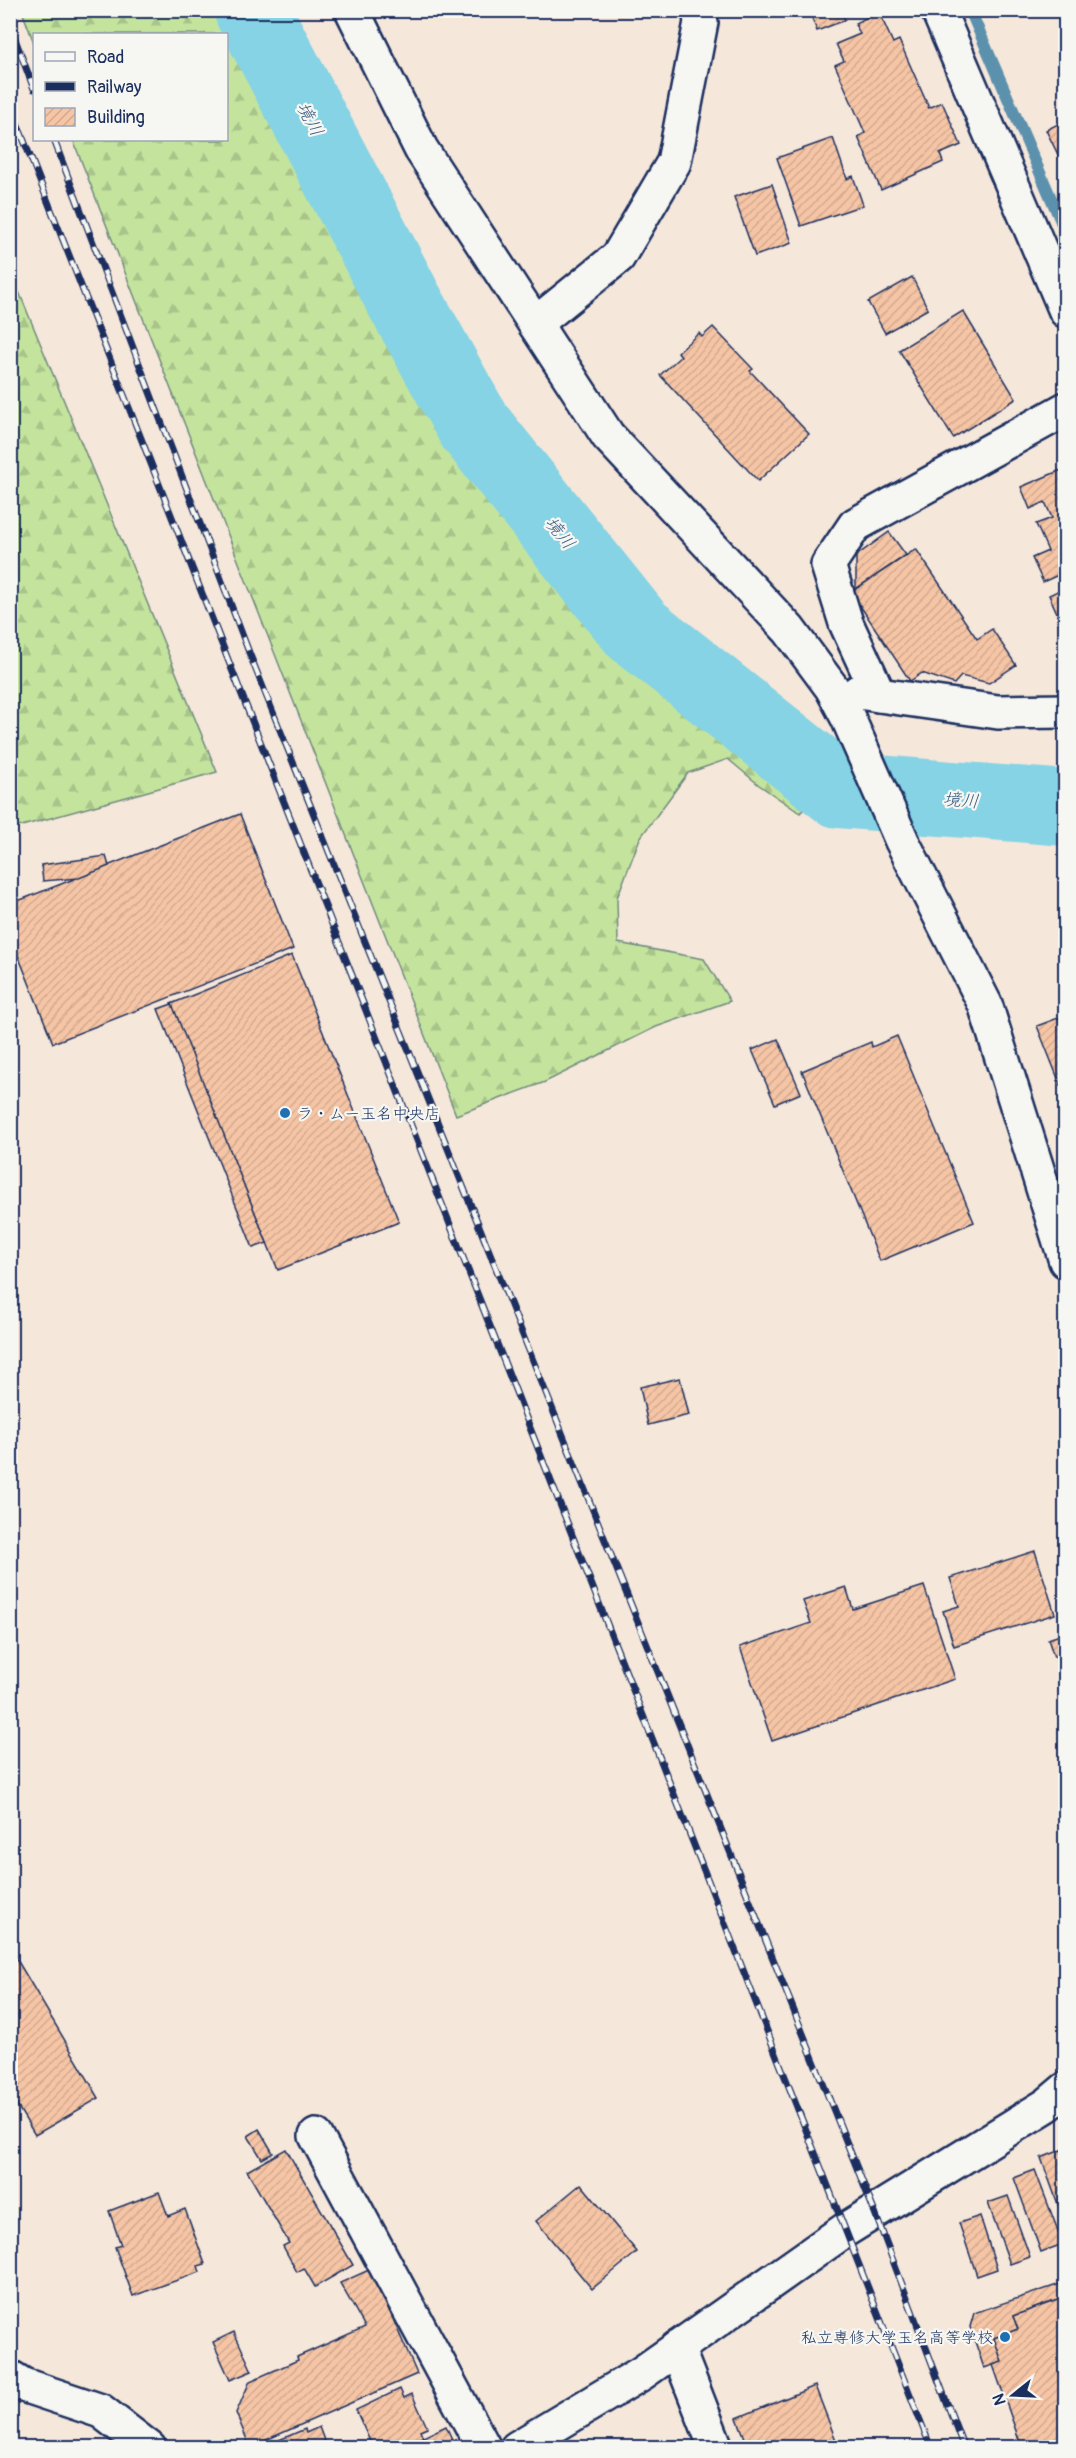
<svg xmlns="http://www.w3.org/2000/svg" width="1076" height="2458" font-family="Pangolin,'Klee One',sans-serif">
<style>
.forest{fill:url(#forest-firs);stroke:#708a7e;stroke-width:1.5}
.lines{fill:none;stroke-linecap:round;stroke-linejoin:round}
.stream{stroke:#5b91ae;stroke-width:12}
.river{stroke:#85d3e4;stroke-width:76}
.building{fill:url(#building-hatch);stroke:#1b2f5e;stroke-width:1.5}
.minor-casing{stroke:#1b2f5e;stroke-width:38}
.minor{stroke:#f6f6f2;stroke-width:33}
.rail-casing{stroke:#1b2f5e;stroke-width:7}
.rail{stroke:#f6f6f2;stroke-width:4.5;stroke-dasharray:14;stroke-linecap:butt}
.poi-dot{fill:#1f6fb2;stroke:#f6f6f2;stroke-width:2}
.labels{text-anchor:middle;stroke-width:4.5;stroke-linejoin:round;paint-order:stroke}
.poi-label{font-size:16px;fill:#1b2f5e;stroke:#f6f6f2;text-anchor:start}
.water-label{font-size:18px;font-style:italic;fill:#365880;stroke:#f6f6f2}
</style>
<defs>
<pattern id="forest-firs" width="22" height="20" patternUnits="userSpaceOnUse" patternTransform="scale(1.5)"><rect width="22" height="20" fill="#c4e49d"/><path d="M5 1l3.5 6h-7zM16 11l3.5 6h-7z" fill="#a8c48a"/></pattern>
<pattern id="building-hatch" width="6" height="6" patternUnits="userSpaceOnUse" patternTransform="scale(1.5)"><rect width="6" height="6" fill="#f6c5a5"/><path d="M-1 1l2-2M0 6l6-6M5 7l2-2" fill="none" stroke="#d2aa90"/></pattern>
</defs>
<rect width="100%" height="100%" fill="#f6e7db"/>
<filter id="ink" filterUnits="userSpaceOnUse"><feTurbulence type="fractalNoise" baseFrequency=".0167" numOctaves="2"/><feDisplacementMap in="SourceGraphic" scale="12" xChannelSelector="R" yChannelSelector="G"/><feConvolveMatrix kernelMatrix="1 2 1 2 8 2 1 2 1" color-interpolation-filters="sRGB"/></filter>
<g filter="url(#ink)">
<g class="forest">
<path d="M22 11H252L405 302 474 426 637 630 839 790 811 802 800 813 759 785 728 759 688 773 640 838 617 898 618 943 704 959 730 1001 656 1027 545 1082 456 1115 73 140H226V34H34V43Z"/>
<path d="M10 270 217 772 11 829H10Z"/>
</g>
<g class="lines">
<path class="stream" d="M970 10 1066 233"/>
<path class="river" d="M252 10 405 302 474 426 637 630 839 790 1066 808"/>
</g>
<g class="building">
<path d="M818 10H841L845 20 817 31 810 13Z"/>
<path d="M879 12 893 43 899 40 929 108 942 102 961 145 940 154 943 162 881 190 858 137 865 133 835 65 844 61 836 44 860 34 855 23Z"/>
<path d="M1066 120V171L1046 130Z"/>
<path d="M833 138 847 179 853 176 863 205 801 226 777 158Z"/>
<path d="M772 184 792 243 755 256 734 197Z"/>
<path d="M912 277 928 309 885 333 868 302Z"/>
<path d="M963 311 1016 399 953 438 899 350Z"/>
<path d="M713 327 753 369 750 371 809 434 758 481 660 375 681 356 678 352 699 333 702 337Z"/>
<path d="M1066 468V633L1049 595 1064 588 1058 575 1043 582 1032 558 1048 551 1036 524 1052 518 1045 502 1030 509 1021 487Z"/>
<path d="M889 532 906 555 856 589V556Z"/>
<path d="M916 549 977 639 992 629 1016 665 989 683 961 676 954 684 922 673 910 681 851 592Z"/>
<path d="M240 814 293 949 53 1043 10 935V904Z"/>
<path d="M106 856 109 866 79 878 43 881 41 865Z"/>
<path d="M292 955 399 1222 278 1270 171 1004Z"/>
<path d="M172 1004 267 1243 253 1248 158 1009Z"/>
<path d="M1066 1015V1084L1061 1086 1037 1026Z"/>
<path d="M897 1036 974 1222 880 1261 802 1071 871 1042 872 1047Z"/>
<path d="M778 1039 801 1093 775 1104 752 1050Z"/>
<path d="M680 1378 689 1415 648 1425 640 1387Z"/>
<path d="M1035 1551 1055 1614 954 1646 943 1611 959 1606 950 1578Z"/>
<path d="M924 1586 955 1679 772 1741 740 1647 811 1623 803 1601 846 1587 853 1609Z"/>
<path d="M1066 1633V1653L1054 1657 1048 1639Z"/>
<path d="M10 1948 99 2098 35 2135 10 2094Z"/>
<path d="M259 2129 273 2153 262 2159 248 2136Z"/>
<path d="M286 2149 353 2265 315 2287 304 2268 297 2272 283 2246 289 2243 247 2171Z"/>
<path d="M1064 2149 1066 2153V2226L1041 2158Z"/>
<path d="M1035 2170 1063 2244 1041 2252 1014 2178Z"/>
<path d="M581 2184 637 2252 592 2289 536 2221Z"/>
<path d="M159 2192 168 2216 185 2209 205 2264 198 2266 200 2272 133 2296 115 2247 121 2245 109 2211Z"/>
<path d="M1008 2196 1030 2257 1010 2264 988 2203Z"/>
<path d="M980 2216 997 2269 977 2276 959 2223Z"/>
<path d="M371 2269 417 2374 250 2447 236 2413 250 2381 298 2360 297 2357 365 2327 340 2283Z"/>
<path d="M1066 2282V2297L1013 2316 1018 2329 994 2338 1002 2362 984 2368 970 2327 974 2313Z"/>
<path d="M1066 2297V2448H1022L993 2365 1002 2362 994 2338 1018 2329 1013 2316Z"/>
<path d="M234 2332 252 2371 230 2380 213 2342Z"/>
<path d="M815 2386 839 2448H749L737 2418Z"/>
<path d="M400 2389 404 2398 412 2394 427 2427 420 2430 423 2437 416 2439 418 2443 409 2448H373L356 2410Z"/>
<path d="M446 2426 456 2448H423L419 2439Z"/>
<path d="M319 2427 327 2448H260L305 2429 306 2433Z"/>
</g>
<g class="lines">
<g class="minor-casing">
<g id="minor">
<path d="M352 10 421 149 608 436 789 630 832 688 848 718 902 841 985 1004 1066 1261"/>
<path d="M938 10 1066 311"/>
<path d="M535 324 618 257 674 162 701 22 699 10"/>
<path d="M858 692 998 712 1066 711"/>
<path d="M879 695 846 623 828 565 855 525 1066 409"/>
<path d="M316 2136 484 2448"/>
<path d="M677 2348 716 2448"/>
<path d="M10 2377 23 2385 101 2411 149 2448"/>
<path d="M517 2448 642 2373 845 2230 1047 2105 1066 2089"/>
</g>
</g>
<use href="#minor" class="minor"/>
<g class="rail-casing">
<g id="rail">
<path d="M10 26 34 89"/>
<path d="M10 105 931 2448"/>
<path d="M54 140 250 655 875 2213 964 2448"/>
</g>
</g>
<use href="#rail" class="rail"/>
</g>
</g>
<g class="poi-dot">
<circle cx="285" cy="1113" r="6"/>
<circle cx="1005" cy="2337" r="6"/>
</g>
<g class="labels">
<g class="poi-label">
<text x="297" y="1119">ラ・ムー玉名中央店</text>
<text x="993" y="2343" text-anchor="end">私立専修大学玉名高等学校</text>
</g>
<g class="water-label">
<text transform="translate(310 119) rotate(62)" y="6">境川</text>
<text transform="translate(560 533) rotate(51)" y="6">境川</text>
<text transform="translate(961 800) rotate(5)" y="6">境川</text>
</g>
</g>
<rect width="1076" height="2458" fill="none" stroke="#f6f6f2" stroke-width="36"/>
<rect x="18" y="18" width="1040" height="2422" fill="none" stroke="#1b2f5e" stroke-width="2" filter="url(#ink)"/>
<rect x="33" y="33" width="195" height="108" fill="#f6f6f2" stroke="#9ea6b7" stroke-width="1.5"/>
<rect x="45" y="52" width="30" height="9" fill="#f6f6f2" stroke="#9ea6b7" stroke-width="1.5"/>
<text x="87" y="63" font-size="18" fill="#1b2f5e">Road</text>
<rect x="45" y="82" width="30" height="9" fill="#1b2f5e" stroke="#9ea6b7" stroke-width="1.5"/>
<text x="87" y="93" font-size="18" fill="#1b2f5e">Railway</text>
<rect x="45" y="108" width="30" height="18" fill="url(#building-hatch)" stroke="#9ea6b7" stroke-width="1.5"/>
<text x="87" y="123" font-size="18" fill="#1b2f5e">Building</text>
<g transform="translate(1013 2395) rotate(252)" stroke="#f6f6f2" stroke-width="4.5" paint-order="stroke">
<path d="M0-4.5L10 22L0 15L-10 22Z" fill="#1b2f5e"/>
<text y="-9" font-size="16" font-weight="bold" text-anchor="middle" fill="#1b2f5e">N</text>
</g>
</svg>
